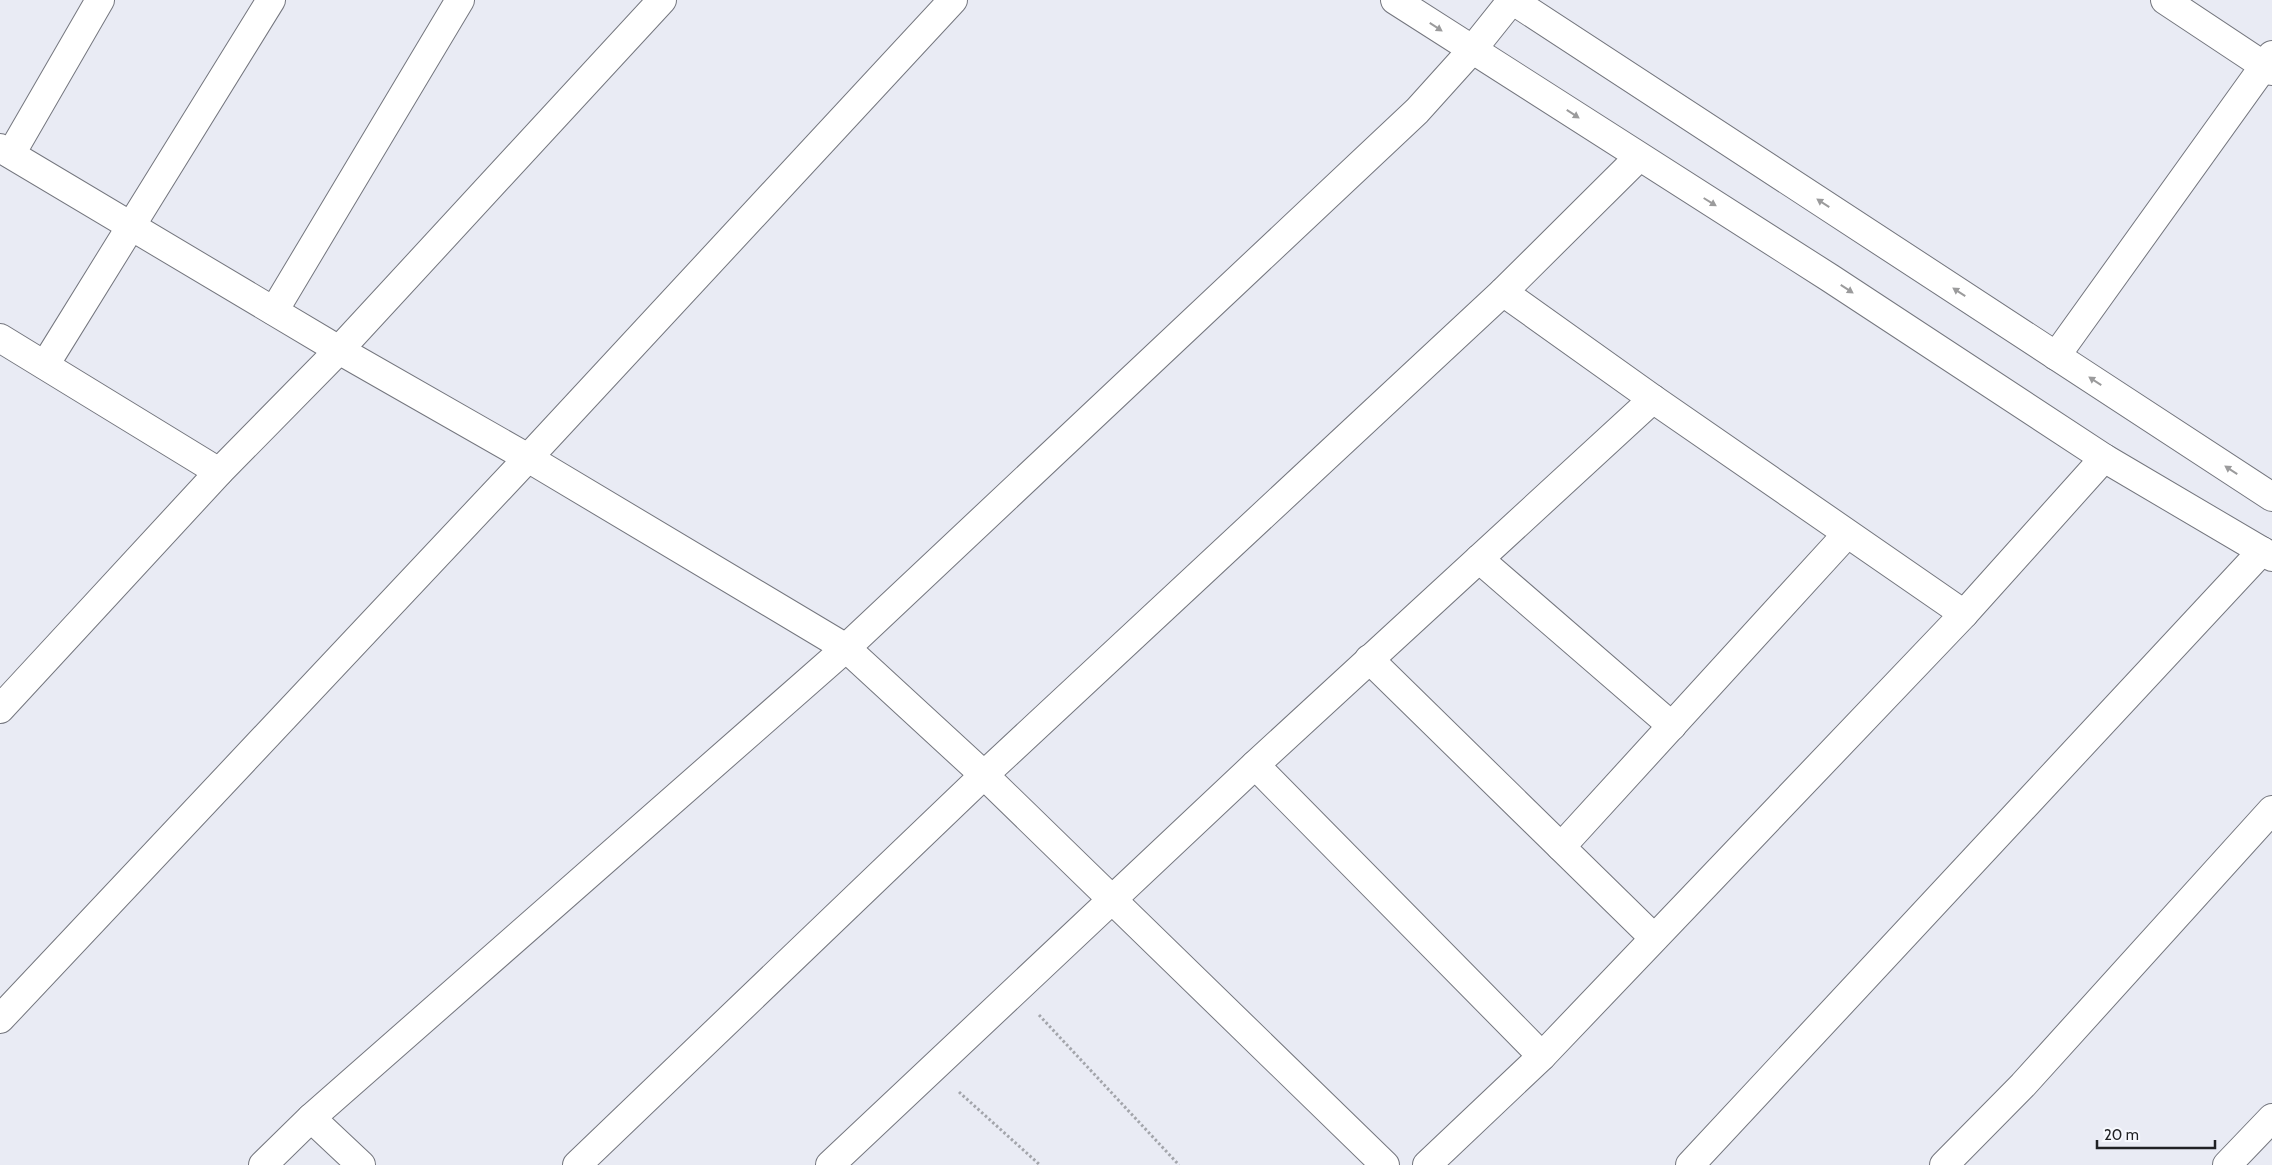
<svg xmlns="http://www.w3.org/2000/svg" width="2272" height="1165" font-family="Cabin,sans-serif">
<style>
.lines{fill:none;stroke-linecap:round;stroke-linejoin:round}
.street-casing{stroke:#74767e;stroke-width:30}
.path{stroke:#a3a5ab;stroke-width:3;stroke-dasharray:2.5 2.5;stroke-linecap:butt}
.street{stroke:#fff;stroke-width:28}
.oneway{fill:#9b9b9c}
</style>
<rect width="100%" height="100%" fill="#e9ebf4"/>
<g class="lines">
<g class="street-casing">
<g id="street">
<path d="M1395 0 1830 278 2104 458 2272 557"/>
<path d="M1512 0 2272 497"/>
<path d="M2165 0 2272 71"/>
<path d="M0 148 339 350 528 458 846 648 984 775 1385 1165"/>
<path d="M11 154 100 0"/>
<path d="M1503 292 1653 399 1964 614"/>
<path d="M274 311 460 0"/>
<path d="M0 338 219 472"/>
<path d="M2056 356 2272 55"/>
<path d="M45 365 271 0"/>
<path d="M1479 559 1672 726"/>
<path d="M1369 659 1654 938"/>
<path d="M0 709 219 472 339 350 662 0"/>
<path d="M1255 765 1542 1056"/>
<path d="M1561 847 1847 534"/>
<path d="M0 1019 528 458 953 0"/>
<path d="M311 1118 361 1165"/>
<path d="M263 1165 311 1118 846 648 1417 111 1472 50 1512 0"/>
<path d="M577 1165 984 775 1503 292 1639 157"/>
<path d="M830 1165 1255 765 1653 399"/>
<path d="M1427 1165 1542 1056 1964 614 2104 458"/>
<path d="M1690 1165 2262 551"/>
<path d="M1944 1165 2023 1085 2272 810"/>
<path d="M2227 1165 2272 1118"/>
</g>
</g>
<g class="path">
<path d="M1039 1015 1179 1165"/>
<path d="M959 1092 1040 1165"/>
</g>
<use href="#street" class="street"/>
</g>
<defs><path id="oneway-solid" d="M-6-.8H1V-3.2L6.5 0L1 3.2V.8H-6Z" transform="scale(1.25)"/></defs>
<g class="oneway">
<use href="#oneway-solid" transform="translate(1436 27) rotate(33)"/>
<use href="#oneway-solid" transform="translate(1573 114) rotate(33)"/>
<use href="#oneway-solid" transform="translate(1710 202) rotate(32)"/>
<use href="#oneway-solid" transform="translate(1823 203) rotate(-147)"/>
<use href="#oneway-solid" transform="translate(1847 289) rotate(33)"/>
<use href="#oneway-solid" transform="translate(1959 292) rotate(-147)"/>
<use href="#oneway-solid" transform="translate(2095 381) rotate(-147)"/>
<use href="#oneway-solid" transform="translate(2231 470) rotate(-147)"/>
</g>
<path d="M2097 1140v8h118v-8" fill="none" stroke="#202124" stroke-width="2.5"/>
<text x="2104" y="1140" font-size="15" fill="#202124" stroke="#f7f9fe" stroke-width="4" paint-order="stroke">20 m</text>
</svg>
